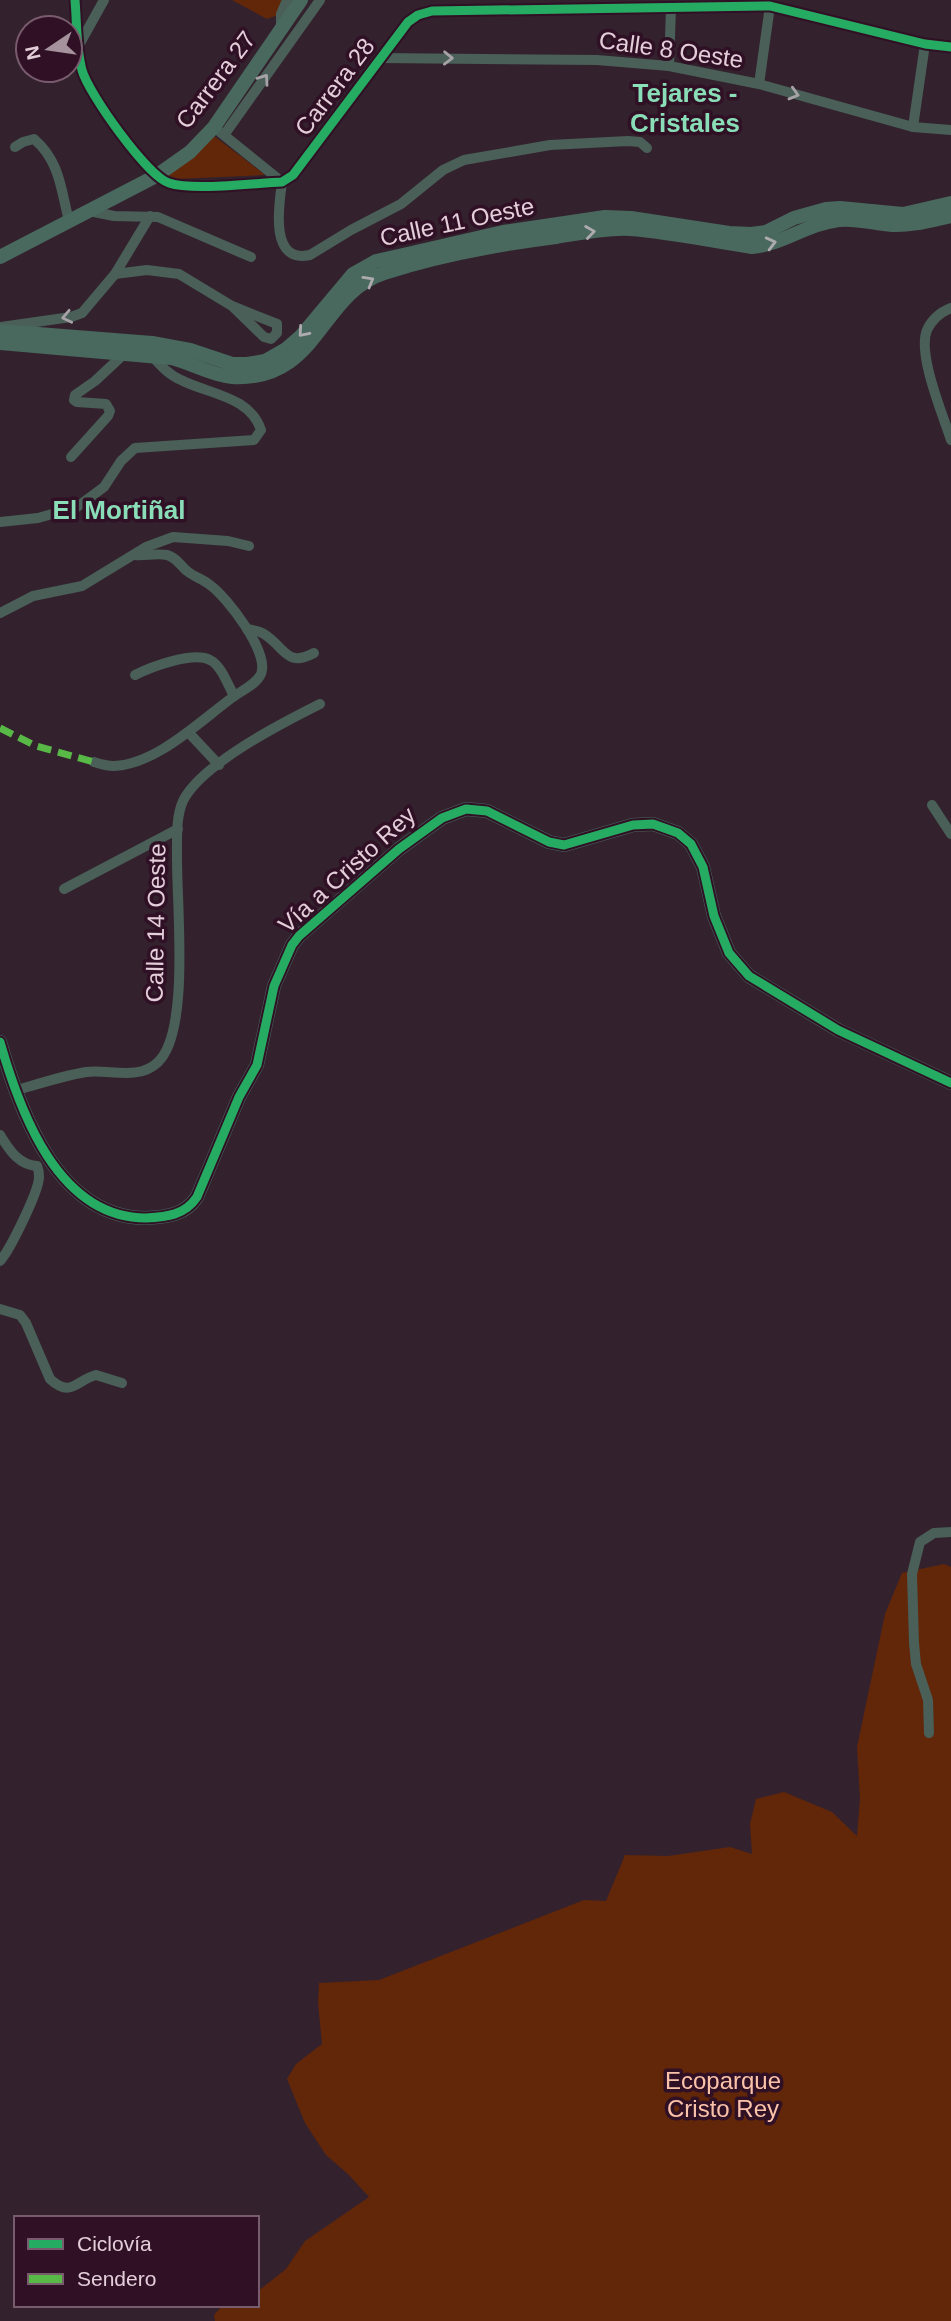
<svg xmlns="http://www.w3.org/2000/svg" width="951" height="2321" font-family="Helvetica,sans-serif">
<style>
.green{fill:#622609}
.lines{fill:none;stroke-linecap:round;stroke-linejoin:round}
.street{stroke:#495f57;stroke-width:10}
.secondary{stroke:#49695e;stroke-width:14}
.quiet{stroke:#58b947;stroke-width:7;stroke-dasharray:14 7;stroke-linecap:butt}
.cycleway-casing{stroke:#301025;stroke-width:13}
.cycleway{stroke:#26ab63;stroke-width:9}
.oneway{stroke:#a6a2a6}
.oneway2{stroke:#aeabaf}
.labels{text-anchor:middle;stroke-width:7;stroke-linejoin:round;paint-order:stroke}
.street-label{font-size:24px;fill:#e4ceda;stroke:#301025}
.park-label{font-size:24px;fill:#fbc2aa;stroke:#301025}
.neighbourhood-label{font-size:26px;font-weight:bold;fill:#89deb8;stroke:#301025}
</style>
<rect width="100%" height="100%" fill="#33222d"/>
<g class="green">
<path d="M232 0H287L281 14 267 19Z"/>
<path d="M214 136 265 175 176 179 167 175Z"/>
<path d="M944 1564 951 1567V2321H215L214 2315 223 2305H257V2292L286 2269 305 2241 369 2197 349 2175 326 2155 305 2123 287 2079 296 2064 322 2044 318 2003 319 1983 379 1980 584 1900 606 1901 625 1855 668 1856 730 1847 752 1854 750 1824 756 1799 784 1792 832 1812 857 1836 860 1799 857 1747 885 1614 902 1573Z"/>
</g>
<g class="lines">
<g class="street">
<path d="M75 0C77 23 76 48 82 70 88 93 148 177 169 183 193 191 255 183 282 182L293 175 408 22 418 15 432 11 770 6 925 44 951 47"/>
<path d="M281 27V14L287 0"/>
<path d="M79 45 104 0"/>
<path d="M379 58 597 60 669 66 759 84 913 127 951 130"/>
<path d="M669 66 671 8"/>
<path d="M759 84 770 6"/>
<path d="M913 127 925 44"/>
<path d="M220 132 282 182"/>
<path d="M224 135 320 0"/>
<path d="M15 147 23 142 34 139C60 161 61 190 69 221"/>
<path d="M282 182C279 205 269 264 310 255L351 230 401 204 443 170 464 160 550 145 628 141 640 142 647 148"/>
<path d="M89 211 114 216 158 217 251 257"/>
<path d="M115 274 147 270 179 274 232 306 264 337 271 339 277 333V324L232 306"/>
<path d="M951 308C941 312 932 319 927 330 917 354 943 415 951 440"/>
<path d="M1 327 71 317 82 313 115 274 150 216"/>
<path d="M71 457 108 416 110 411 106 404 77 402 74 400 75 395 95 381 124 354"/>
<path d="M0 522 38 518 77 507 104 487 121 461 135 448 254 440 261 430C250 396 208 394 181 380 169 375 161 366 152 356"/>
<path d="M0 613 33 596 82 586 146 547 173 537 228 541 249 546"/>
<path d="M247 629C252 630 259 631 264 634 285 647 286 668 314 653"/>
<path d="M135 675C151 667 193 651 210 660 221 665 228 685 234 696"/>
<path d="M189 733 219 765"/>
<path d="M94 762C100 764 108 766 114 766 157 764 200 721 233 697 242 690 256 685 261 674 270 653 227 597 210 585 203 579 194 577 187 571 181 566 176 557 167 555 157 553 145 556 135 555"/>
<path d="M932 805 951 834"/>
<path d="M64 889 178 829"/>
<path d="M14 1091C38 1084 62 1076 86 1072 110 1069 138 1081 158 1062 191 1031 176 900 177 854 177 838 176 816 183 801 201 764 284 722 320 704"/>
<path d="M0 1135C9 1149 18 1165 37 1166"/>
<path d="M0 1261C10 1250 39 1191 39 1177 39 1174 38 1168 37 1166"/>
<path d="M0 1309 20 1315 26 1323 50 1379C71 1398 75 1381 96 1375L122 1383"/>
<path d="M929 1733 928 1700 916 1664 914 1643 912 1574 920 1542 934 1533 951 1532"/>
</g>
<g class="secondary">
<path d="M0 257 156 176 190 152 214 127 301 0"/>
<path d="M0 331 152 343 190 350 232 364H247L265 361 286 349 301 336 353 274 376 261 403 255 503 232 605 217 631 218 729 233 751 234 766 232 794 218 826 209 840 208 903 214 951 203"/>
<path d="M0 343 171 358C192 363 210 375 232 377 319 382 319 294 384 273 437 256 501 244 556 237 581 233 606 228 630 229 671 232 712 241 752 247 785 244 805 224 839 220 857 218 875 224 892 225 912 226 932 220 951 216"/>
<path d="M0 1042C20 1112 58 1218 146 1218 167 1217 185 1215 197 1197L239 1097 257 1065 274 986 292 945 299 936 399 849 442 818 466 809 487 811 549 842 564 845 633 825 653 824 678 833 691 844 703 867 714 916 729 953 749 976 838 1030 951 1083"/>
</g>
<path class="quiet" d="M0 728 36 746 94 762"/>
<g class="cycleway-casing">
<g id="cycleway">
<path d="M75 0C77 23 76 48 82 70 88 93 148 177 169 183 193 191 255 183 282 182L293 175 408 22 418 15 432 11 770 6 925 44 951 47"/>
<path d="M0 1042C20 1112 58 1218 146 1218 167 1217 185 1215 197 1197L239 1097 257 1065 274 986 292 945 299 936 399 849 442 818 466 809 487 811 549 842 564 845 633 825 653 824 678 833 691 844 703 867 714 916 729 953 749 976 838 1030 951 1083"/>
</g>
</g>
<use href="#cycleway" class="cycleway"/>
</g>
<defs><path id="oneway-chevron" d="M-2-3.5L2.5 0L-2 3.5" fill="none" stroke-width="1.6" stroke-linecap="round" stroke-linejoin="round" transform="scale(1.75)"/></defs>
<g class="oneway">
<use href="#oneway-chevron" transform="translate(448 58) rotate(1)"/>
<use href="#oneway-chevron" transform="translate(264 79) rotate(-55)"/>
<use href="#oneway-chevron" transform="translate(794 94) rotate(16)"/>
<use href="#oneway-chevron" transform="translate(67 317) rotate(168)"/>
</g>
<g class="oneway2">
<use href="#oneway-chevron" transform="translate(590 232) rotate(-8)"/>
<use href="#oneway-chevron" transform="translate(771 243) rotate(-14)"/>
<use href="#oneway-chevron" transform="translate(369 281) rotate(-30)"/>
<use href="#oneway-chevron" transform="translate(303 332) rotate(131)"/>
</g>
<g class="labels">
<g class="street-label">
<text transform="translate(671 50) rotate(8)" y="8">Calle 8 Oeste</text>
<text transform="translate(216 80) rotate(-53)" y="8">Carrera 27</text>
<text transform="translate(335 87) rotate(-53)" y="8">Carrera 28</text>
<text transform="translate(457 222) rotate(-12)" y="8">Calle 11 Oeste</text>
<text transform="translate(347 870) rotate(-42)" y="8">Vía a Cristo Rey</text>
<text transform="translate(156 923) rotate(-89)" y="8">Calle 14 Oeste</text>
</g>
<g class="park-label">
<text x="723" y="2089">Ecoparque<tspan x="723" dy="28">Cristo Rey</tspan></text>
</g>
<g class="neighbourhood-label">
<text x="685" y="102">Tejares -<tspan x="685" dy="30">Cristales</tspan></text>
<text x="119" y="519">El Mortiñal</text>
</g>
</g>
<rect x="14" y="2216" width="245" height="91" fill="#301025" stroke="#785c6d" stroke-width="2"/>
<rect x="28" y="2239" width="35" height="10" fill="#26ab63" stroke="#785c6d" stroke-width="2"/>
<text x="77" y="2251" font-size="21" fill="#e4ceda">Ciclovía</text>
<rect x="28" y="2274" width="35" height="10" fill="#58b947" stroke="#785c6d" stroke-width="2"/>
<text x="77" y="2286" font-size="21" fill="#e4ceda">Sendero</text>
<g transform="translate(49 49) rotate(257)"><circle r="33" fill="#301025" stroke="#785c6d" stroke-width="2"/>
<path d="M0-5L12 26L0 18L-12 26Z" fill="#a6929d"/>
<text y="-10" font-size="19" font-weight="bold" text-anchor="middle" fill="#e4ceda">N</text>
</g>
</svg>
